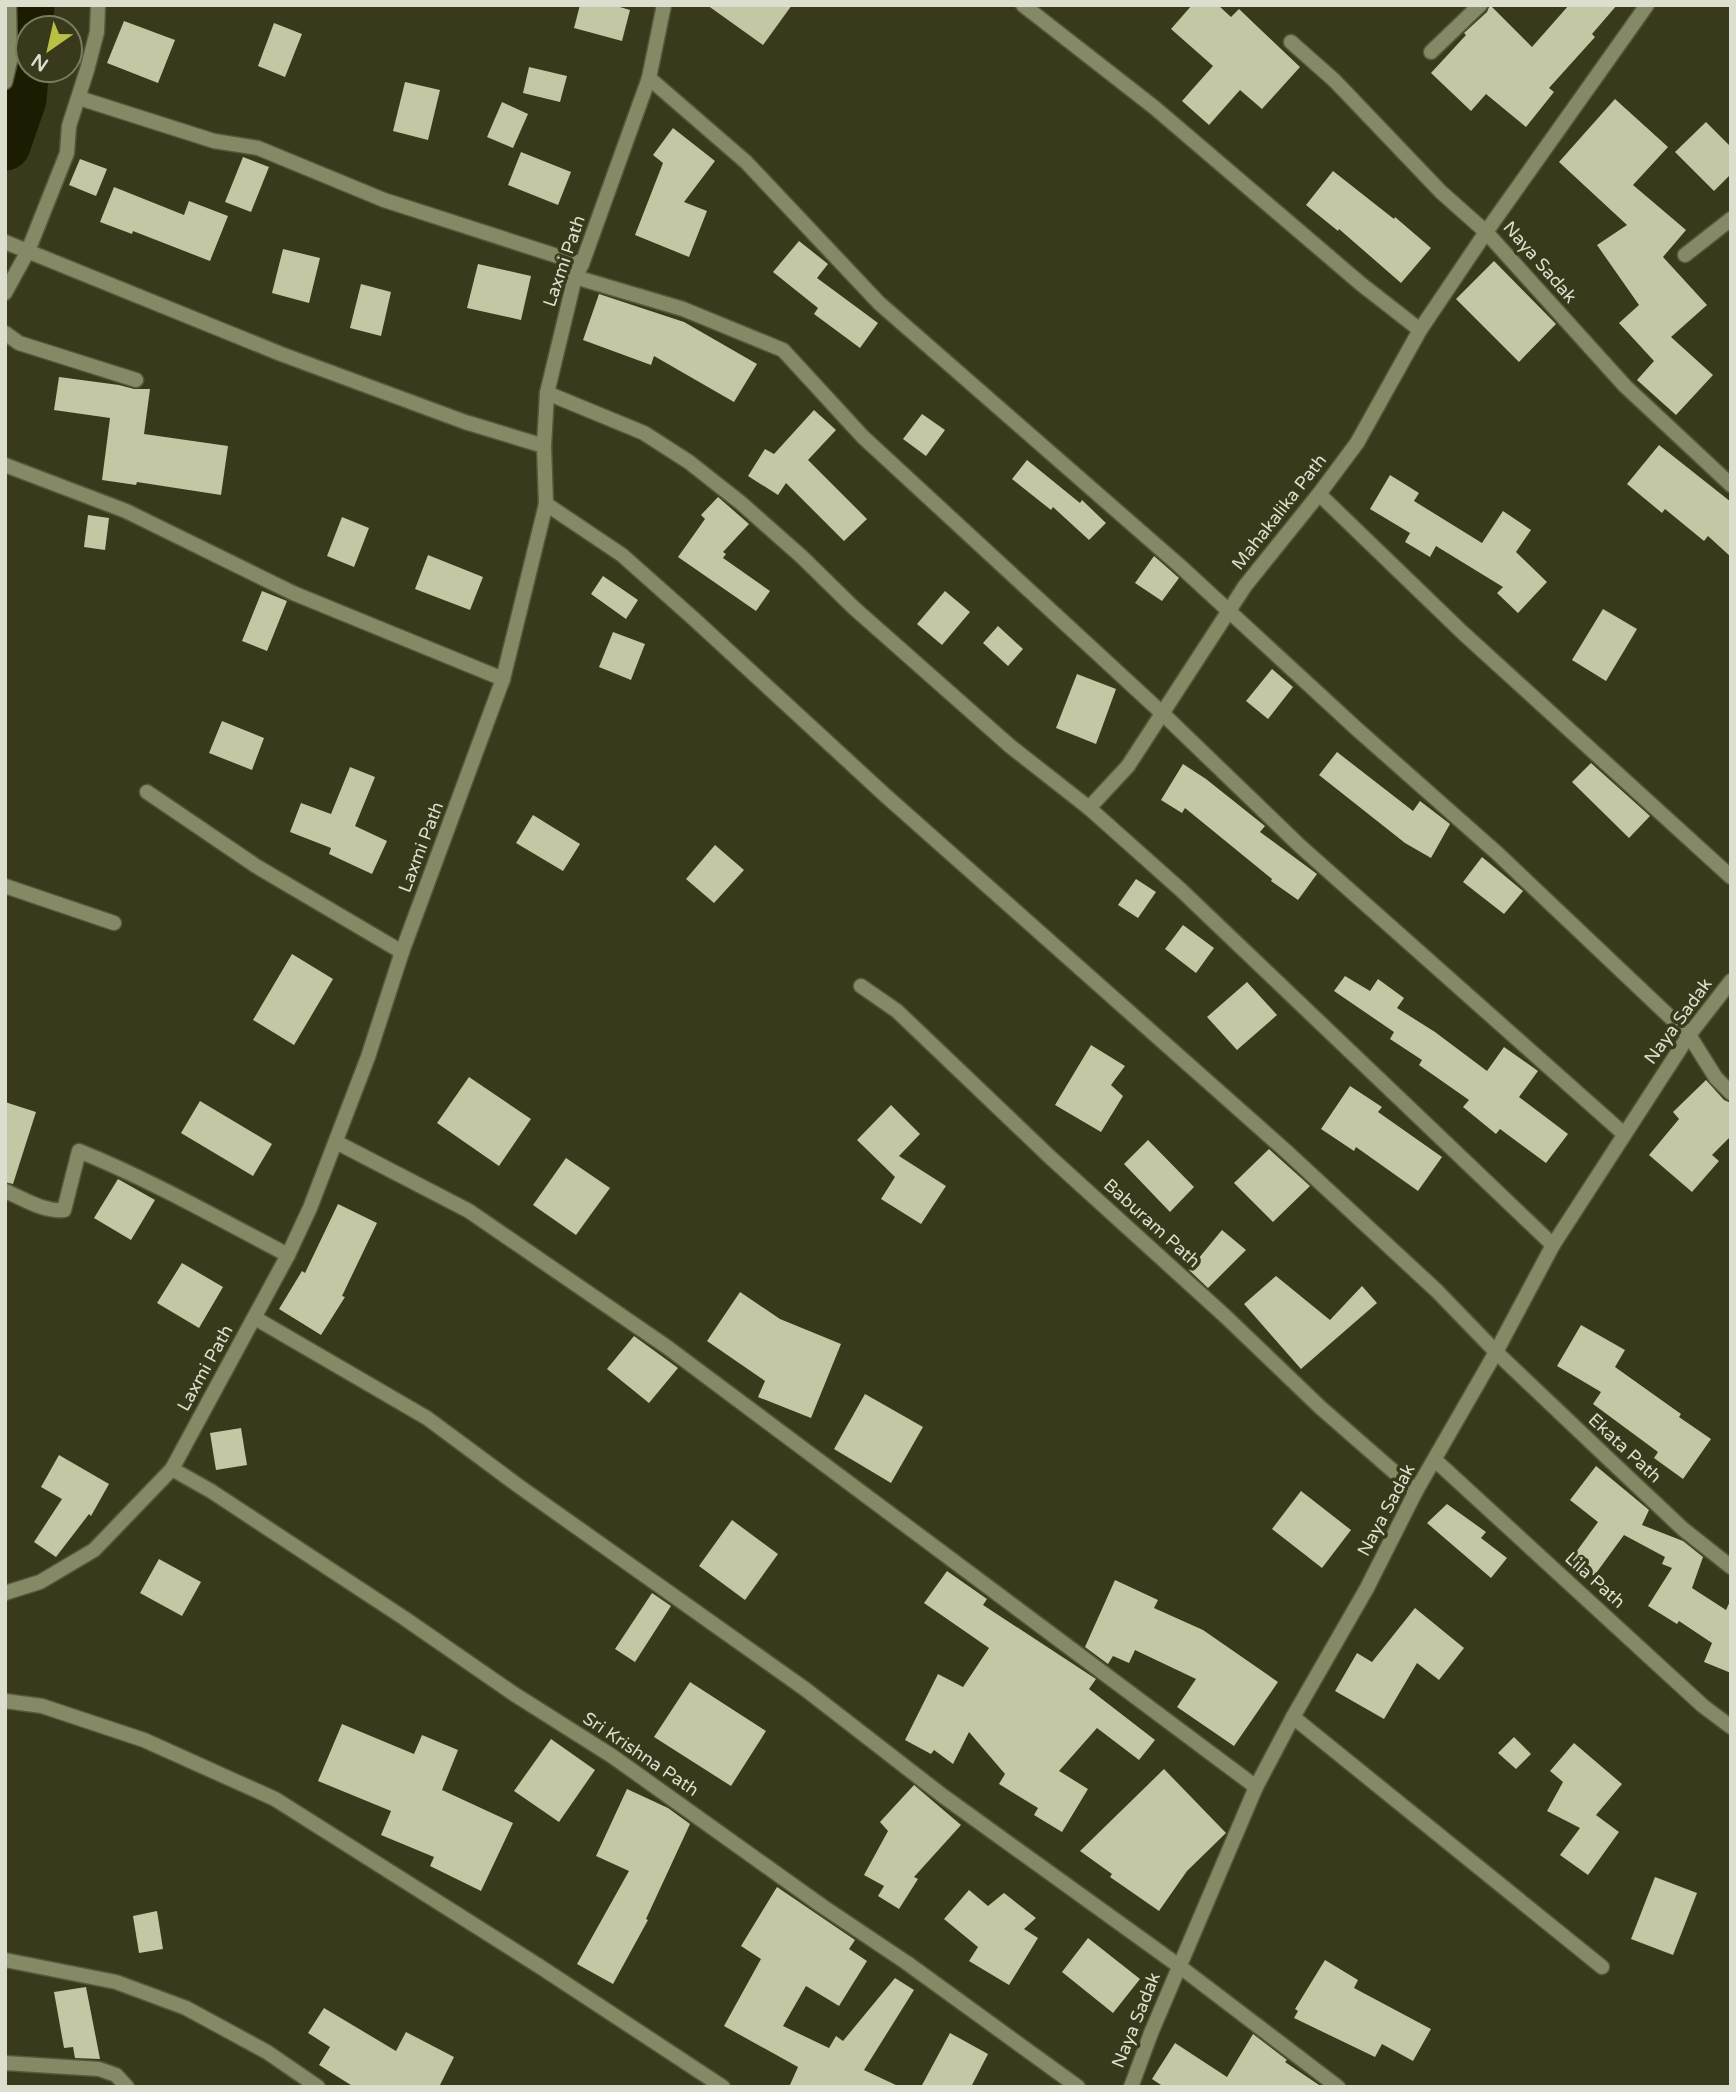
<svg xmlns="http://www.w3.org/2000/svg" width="1736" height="2092" font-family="'Varela Round',sans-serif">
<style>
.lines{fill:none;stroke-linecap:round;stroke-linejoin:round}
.river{stroke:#1b1c01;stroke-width:51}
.building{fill:#c3c7a3}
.street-casing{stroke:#56583b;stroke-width:17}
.street{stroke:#868965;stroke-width:14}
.labels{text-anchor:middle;stroke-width:7;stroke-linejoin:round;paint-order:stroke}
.street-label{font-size:18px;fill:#dcdfcd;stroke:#383a1b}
</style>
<rect width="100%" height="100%" fill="#383a1b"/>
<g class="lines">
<path class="river" d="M5 145 21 99 29 5"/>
</g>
<g class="building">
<path d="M580 5H613L630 10 622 41 574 28Z"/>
<path d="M707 5H792L763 45Z"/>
<path d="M1192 5H1218L1231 17 1239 9 1300 67 1262 109 1240 90 1209 125 1182 101 1213 66 1171 29Z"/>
<path d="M1490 5 1532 47 1569 5H1617L1592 34 1595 37 1549 88 1554 92 1526 127 1486 94 1471 111 1431 73 1466 35 1464 33 1487 12Z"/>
<path d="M124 21 175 40 158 83 107 63Z"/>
<path d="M274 23 302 34 285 77 258 66Z"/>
<path d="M529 67 567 76 560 102 523 93Z"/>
<path d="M405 82 440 90 428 140 393 131Z"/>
<path d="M1615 99 1668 147 1633 185 1686 230 1663 257 1707 305 1671 337 1713 375 1676 415 1637 380 1654 361 1619 323 1639 305 1597 245 1627 225 1559 162Z"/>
<path d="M502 102 528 114 513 148 487 137Z"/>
<path d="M1706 122 1731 147V174L1714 191 1675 152Z"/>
<path d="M673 128 715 161 684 202 707 211 689 257 635 235 663 163 653 155Z"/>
<path d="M521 152 571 172 558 205 508 185Z"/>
<path d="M243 157 269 167 251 212 225 202Z"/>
<path d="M80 159 107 169 96 196 69 185Z"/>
<path d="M1333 171 1394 219 1395 217 1431 248 1401 283 1339 229 1338 231 1306 205Z"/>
<path d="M114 187 184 215 189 201 228 216 210 261 133 231 132 234 100 222Z"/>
<path d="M799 241 828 264 817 278 878 323 860 348 814 314 818 308 773 272Z"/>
<path d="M283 249 320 258 309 303 272 293Z"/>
<path d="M1494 261 1556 324 1519 362 1456 299Z"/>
<path d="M478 264 531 276 521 320 467 308Z"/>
<path d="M361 284 391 292 381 336 350 328Z"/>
<path d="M599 294 684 322 757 364 734 402 654 356 651 365 583 340Z"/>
<path d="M59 377 119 385 134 389H150L144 434 228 446 221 495 137 482 136 485 102 480 110 418 54 410Z"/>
<path d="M814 410 836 430 808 460 867 519 844 541 786 483 778 495 748 476 765 449 774 454Z"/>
<path d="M922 414 945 430 926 456 903 439Z"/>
<path d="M1659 445 1731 502V557L1708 536 1704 541 1665 509 1662 513 1627 484Z"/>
<path d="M1027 460 1080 503 1082 500 1106 523 1089 540 1053 507 1051 510 1012 479Z"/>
<path d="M1390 475 1419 493 1414 501 1482 543 1503 511 1531 530 1516 552 1547 582 1518 613 1497 593 1503 587 1436 546 1430 557 1405 542 1410 533 1370 509Z"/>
<path d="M718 497 749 524 723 552 726 554 723 558 770 591 756 611 678 557 705 519 701 515Z"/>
<path d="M88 515 109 518 105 550 84 547Z"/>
<path d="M342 517 369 528 354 567 327 556Z"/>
<path d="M428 555 483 577 470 610 415 589Z"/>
<path d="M1154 556 1179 578 1162 601 1135 583Z"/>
<path d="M603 576 638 600 626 619 591 594Z"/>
<path d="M262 591 287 601 267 651 242 641Z"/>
<path d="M945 591 970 612 942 645 917 624Z"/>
<path d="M1603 609 1637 629 1606 681 1572 660Z"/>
<path d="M998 626 1023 649 1008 666 983 643Z"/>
<path d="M613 632 645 644 631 680 599 667Z"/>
<path d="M1272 669 1293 687 1268 719 1246 701Z"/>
<path d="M1077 674 1116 689 1096 744 1056 728Z"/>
<path d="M222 721 264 738 252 770 209 753Z"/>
<path d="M1337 752 1413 811 1420 801 1450 824 1431 858 1405 843 1319 775Z"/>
<path d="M1591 763 1650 816 1629 838 1572 782Z"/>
<path d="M1183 764 1206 779 1265 826 1260 832 1317 874 1298 900 1271 881 1272 879 1185 808 1182 813 1161 800Z"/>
<path d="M350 767 375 777 355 826 387 841 372 874 329 854 331 848 290 832 301 803 331 814Z"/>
<path d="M533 815 580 844 563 871 516 843Z"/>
<path d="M715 845 744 870 714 903 686 879Z"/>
<path d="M1482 857 1523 891 1504 914 1463 882Z"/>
<path d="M1136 879 1156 892 1138 918 1118 905Z"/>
<path d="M1183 925 1214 948 1196 973 1165 949Z"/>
<path d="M292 954 333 979 294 1045 253 1020Z"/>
<path d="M1345 976 1370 991 1378 979 1404 998 1397 1008 1435 1032 1487 1071 1504 1047 1538 1071 1519 1097 1568 1134 1546 1163 1500 1129 1496 1134 1463 1107 1469 1100 1419 1065 1422 1060 1390 1039 1394 1032 1334 991Z"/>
<path d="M1247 982 1277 1015 1237 1050 1207 1017Z"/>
<path d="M1091 1045 1125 1066 1111 1085 1123 1096 1101 1132 1055 1105Z"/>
<path d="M469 1077 531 1119 499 1166 437 1123Z"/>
<path d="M1706 1080 1724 1100 1731 1103V1136L1712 1155 1719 1161 1692 1192 1649 1155 1679 1119 1673 1112Z"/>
<path d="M1350 1086 1382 1107 1378 1112 1442 1157 1418 1191 1356 1147 1354 1151 1321 1129Z"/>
<path d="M200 1101 272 1144 253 1176 181 1133Z"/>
<path d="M5 1102 36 1112 13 1184 5 1182Z"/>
<path d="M891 1105 920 1134 899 1156 946 1186 921 1224 881 1199 895 1177 857 1140Z"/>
<path d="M1148 1140 1194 1187 1170 1212 1124 1164Z"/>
<path d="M1269 1149 1310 1186 1273 1222 1234 1183Z"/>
<path d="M566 1158 610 1188 576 1235 533 1205Z"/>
<path d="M118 1179 155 1200 131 1240 94 1218Z"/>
<path d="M338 1204 377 1223 342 1296 345 1297 321 1335 279 1309 302 1271 305 1273Z"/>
<path d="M1222 1230 1246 1250 1208 1288 1189 1270Z"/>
<path d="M182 1263 223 1287 199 1328 157 1303Z"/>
<path d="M1276 1276 1330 1320 1362 1286 1377 1303 1301 1369 1244 1304Z"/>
<path d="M740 1292 780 1319 841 1344 811 1418 758 1397 765 1381 707 1341Z"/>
<path d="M1581 1325 1625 1350 1615 1367 1681 1414 1679 1417 1711 1439 1683 1479 1654 1458 1658 1452 1593 1404 1601 1392 1557 1366Z"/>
<path d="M634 1336 678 1368 649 1403 607 1369Z"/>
<path d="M865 1394 923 1427 891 1483 834 1449Z"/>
<path d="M241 1428 247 1465 216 1470 210 1433Z"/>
<path d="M59 1455 109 1484 91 1516 89 1514 56 1557 34 1542 62 1499 41 1487Z"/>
<path d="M1596 1466 1649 1510 1642 1525 1683 1541 1703 1557 1692 1588 1726 1610 1731 1599V1673L1704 1662 1712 1643 1679 1621 1677 1624 1648 1606 1672 1568 1662 1564 1665 1557 1624 1535 1594 1576 1571 1559 1598 1522 1570 1500Z"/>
<path d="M1301 1491 1351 1530 1322 1568 1272 1529Z"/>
<path d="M1447 1504 1486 1532 1481 1538 1507 1558 1491 1578 1427 1523Z"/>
<path d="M732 1520 778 1554 745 1600 699 1566Z"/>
<path d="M159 1559 201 1582 182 1616 140 1593Z"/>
<path d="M947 1571 987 1599 983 1605 1096 1679 1089 1689 1155 1740 1139 1760 1097 1728 1059 1771 1088 1789 1062 1832 1034 1815 1038 1808 999 1784 1005 1774 969 1732 953 1764 934 1750 931 1754 905 1740 938 1674 963 1687 989 1648 924 1603Z"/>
<path d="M1115 1580 1158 1600 1154 1608 1203 1630 1278 1682 1234 1746 1177 1707 1196 1679 1135 1650 1129 1663 1113 1656 1108 1664 1085 1647Z"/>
<path d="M652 1593 671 1606 635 1662 615 1649Z"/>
<path d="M1415 1608 1464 1648 1439 1680 1417 1663 1384 1719 1335 1691 1357 1653 1372 1662Z"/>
<path d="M690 1682 766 1731 731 1786 654 1737Z"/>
<path d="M342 1724 414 1754 422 1735 458 1750 442 1790 513 1823 481 1891 430 1866 434 1857 381 1835 391 1811 318 1781Z"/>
<path d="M1514 1737 1531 1754 1516 1769 1498 1753Z"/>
<path d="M551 1739 595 1770 559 1822 514 1791Z"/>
<path d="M1574 1743 1622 1784 1596 1815 1619 1832 1588 1875 1560 1855 1580 1828 1547 1811 1563 1782 1550 1771Z"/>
<path d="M1164 1769 1226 1833 1187 1871 1159 1911 1110 1877 1112 1874 1080 1851Z"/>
<path d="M914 1785 961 1825 914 1877 918 1879 899 1909 878 1896 884 1886 864 1875 888 1831 880 1822Z"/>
<path d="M627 1789 668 1808 690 1824 646 1919 648 1920 613 1984 577 1964 629 1871 596 1856Z"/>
<path d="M1655 1877 1697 1893 1673 1955 1631 1939Z"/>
<path d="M777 1887 855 1940 849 1949 867 1961 839 2006 806 1986 783 2026 829 2048 836 2036 843 2041 895 1978 914 1990 864 2070 900 2087H789L798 2067 724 2026 761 1959 741 1946Z"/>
<path d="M969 1890 988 1906 1004 1893 1036 1918 1024 1929 1038 1938 1009 1985 969 1961 978 1947 944 1919Z"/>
<path d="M157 1911 163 1949 139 1953 133 1916Z"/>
<path d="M1088 1938 1140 1979 1113 2013 1062 1972Z"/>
<path d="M1325 1960 1358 1980 1354 1988 1431 2029 1413 2061 1382 2044 1375 2057 1294 2018 1298 2011 1295 2009Z"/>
<path d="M86 1987 100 2059 75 2058 73 2047 64 2048 54 1992Z"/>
<path d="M324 2008 396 2051 406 2032 454 2057 439 2087H354L319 2065 330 2047 308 2033Z"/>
<path d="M950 2033 988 2054 971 2087H921Z"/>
<path d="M1253 2034 1287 2060 1285 2062 1322 2087H1164L1152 2079 1175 2043 1227 2077Z"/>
</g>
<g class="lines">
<g class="street-casing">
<g id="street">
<path d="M1023 5 1155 108 1361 284 1420 330"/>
<path d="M1291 42 1335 81 1441 192 1486 232 1625 386 1731 485"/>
<path d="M1431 52 1480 5"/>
<path d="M649 78 746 162 879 303 1180 566 1358 730 1497 853 1689 1035 1716 1078 1731 1093"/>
<path d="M5 82 10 61 9 5"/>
<path d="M79 98 214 141 258 148 384 200 582 264"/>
<path d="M5 242 281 354 465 422 544 446"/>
<path d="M1685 255 1731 219"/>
<path d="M575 277 683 309 783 350 863 437 1162 713 1300 846 1624 1134"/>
<path d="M5 293 28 251 67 153 69 126 87 70 97 32 98 5"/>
<path d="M5 333 19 343 136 380"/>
<path d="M547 393 644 433 689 462 741 503 802 557 854 608 1010 746 1089 808 1181 890 1553 1245"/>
<path d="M5 465 126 511 293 593 503 679"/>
<path d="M1319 494 1463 633 1731 877"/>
<path d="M546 504 622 555 694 619 886 796 1287 1152 1437 1291 1496 1352 1615 1465 1683 1529 1731 1567"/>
<path d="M147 792 256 866 402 952"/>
<path d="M1089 808 1128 766 1245 586 1319 494 1357 443 1420 330 1486 232 1647 5"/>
<path d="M5 886 114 923"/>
<path d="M861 986 897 1011 1051 1158 1225 1316 1321 1408 1416 1491"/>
<path d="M336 1142 469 1211 667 1347 1256 1787"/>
<path d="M5 1191C25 1199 43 1212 64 1210L79 1151C151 1180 219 1219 288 1255"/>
<path d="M255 1318 427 1418 520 1487 805 1689 943 1796 1179 1966 1338 2087"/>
<path d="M1435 1460 1703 1706 1731 1727"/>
<path d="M172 1469 211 1491 404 1618 514 1694 612 1756 822 1906 907 1963 1078 2087"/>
<path d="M5 1593 40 1582 94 1550 172 1469 288 1255 310 1208 368 1057 402 952 503 679 546 504 544 446 547 393 575 277 582 264 649 78 664 5"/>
<path d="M5 1701 42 1706 144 1740 275 1799 539 1966 723 2087"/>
<path d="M1293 1717 1602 1967"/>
<path d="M5 1960 116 1982 186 2008 267 2052 318 2087"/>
<path d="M5 2063 99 2069 116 2075 127 2087"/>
<path d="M1131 2087 1151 2033 1256 1787 1293 1717 1367 1588 1416 1491 1496 1352 1553 1245 1689 1035 1731 981"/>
</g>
</g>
<use href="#street" class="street"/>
</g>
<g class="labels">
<g class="street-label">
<text transform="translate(564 261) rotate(-71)" y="6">Laxmi Path</text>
<text transform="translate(1540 262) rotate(49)" y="6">Naya Sadak</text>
<text transform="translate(1279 512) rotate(-52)" y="6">Mahakalika Path</text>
<text transform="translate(421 847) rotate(-69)" y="6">Laxmi Path</text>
<text transform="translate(1678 1021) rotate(-54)" y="6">Naya Sadak</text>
<text transform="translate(1152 1223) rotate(42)" y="6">Baburam Path</text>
<text transform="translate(205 1368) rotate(-61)" y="6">Laxmi Path</text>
<text transform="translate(1625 1448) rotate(43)" y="6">Ekata Path</text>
<text transform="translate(1386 1510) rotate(-62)" y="6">Naya Sadak</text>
<text transform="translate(1595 1580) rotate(42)" y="6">Lila Path</text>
<text transform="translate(641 1754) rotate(34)" y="6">Sri Krishna Path</text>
<text transform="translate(1136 2020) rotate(-68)" y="6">Naya Sadak</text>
</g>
</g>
<rect width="1736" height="2092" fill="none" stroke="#dcdfcd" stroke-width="14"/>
<g transform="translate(49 49) rotate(214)"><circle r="33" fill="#383a1b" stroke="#7a7c62" stroke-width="2"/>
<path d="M0-5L12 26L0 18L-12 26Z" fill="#b9c046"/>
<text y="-10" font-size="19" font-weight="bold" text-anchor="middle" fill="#dcdfcd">N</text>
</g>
</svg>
